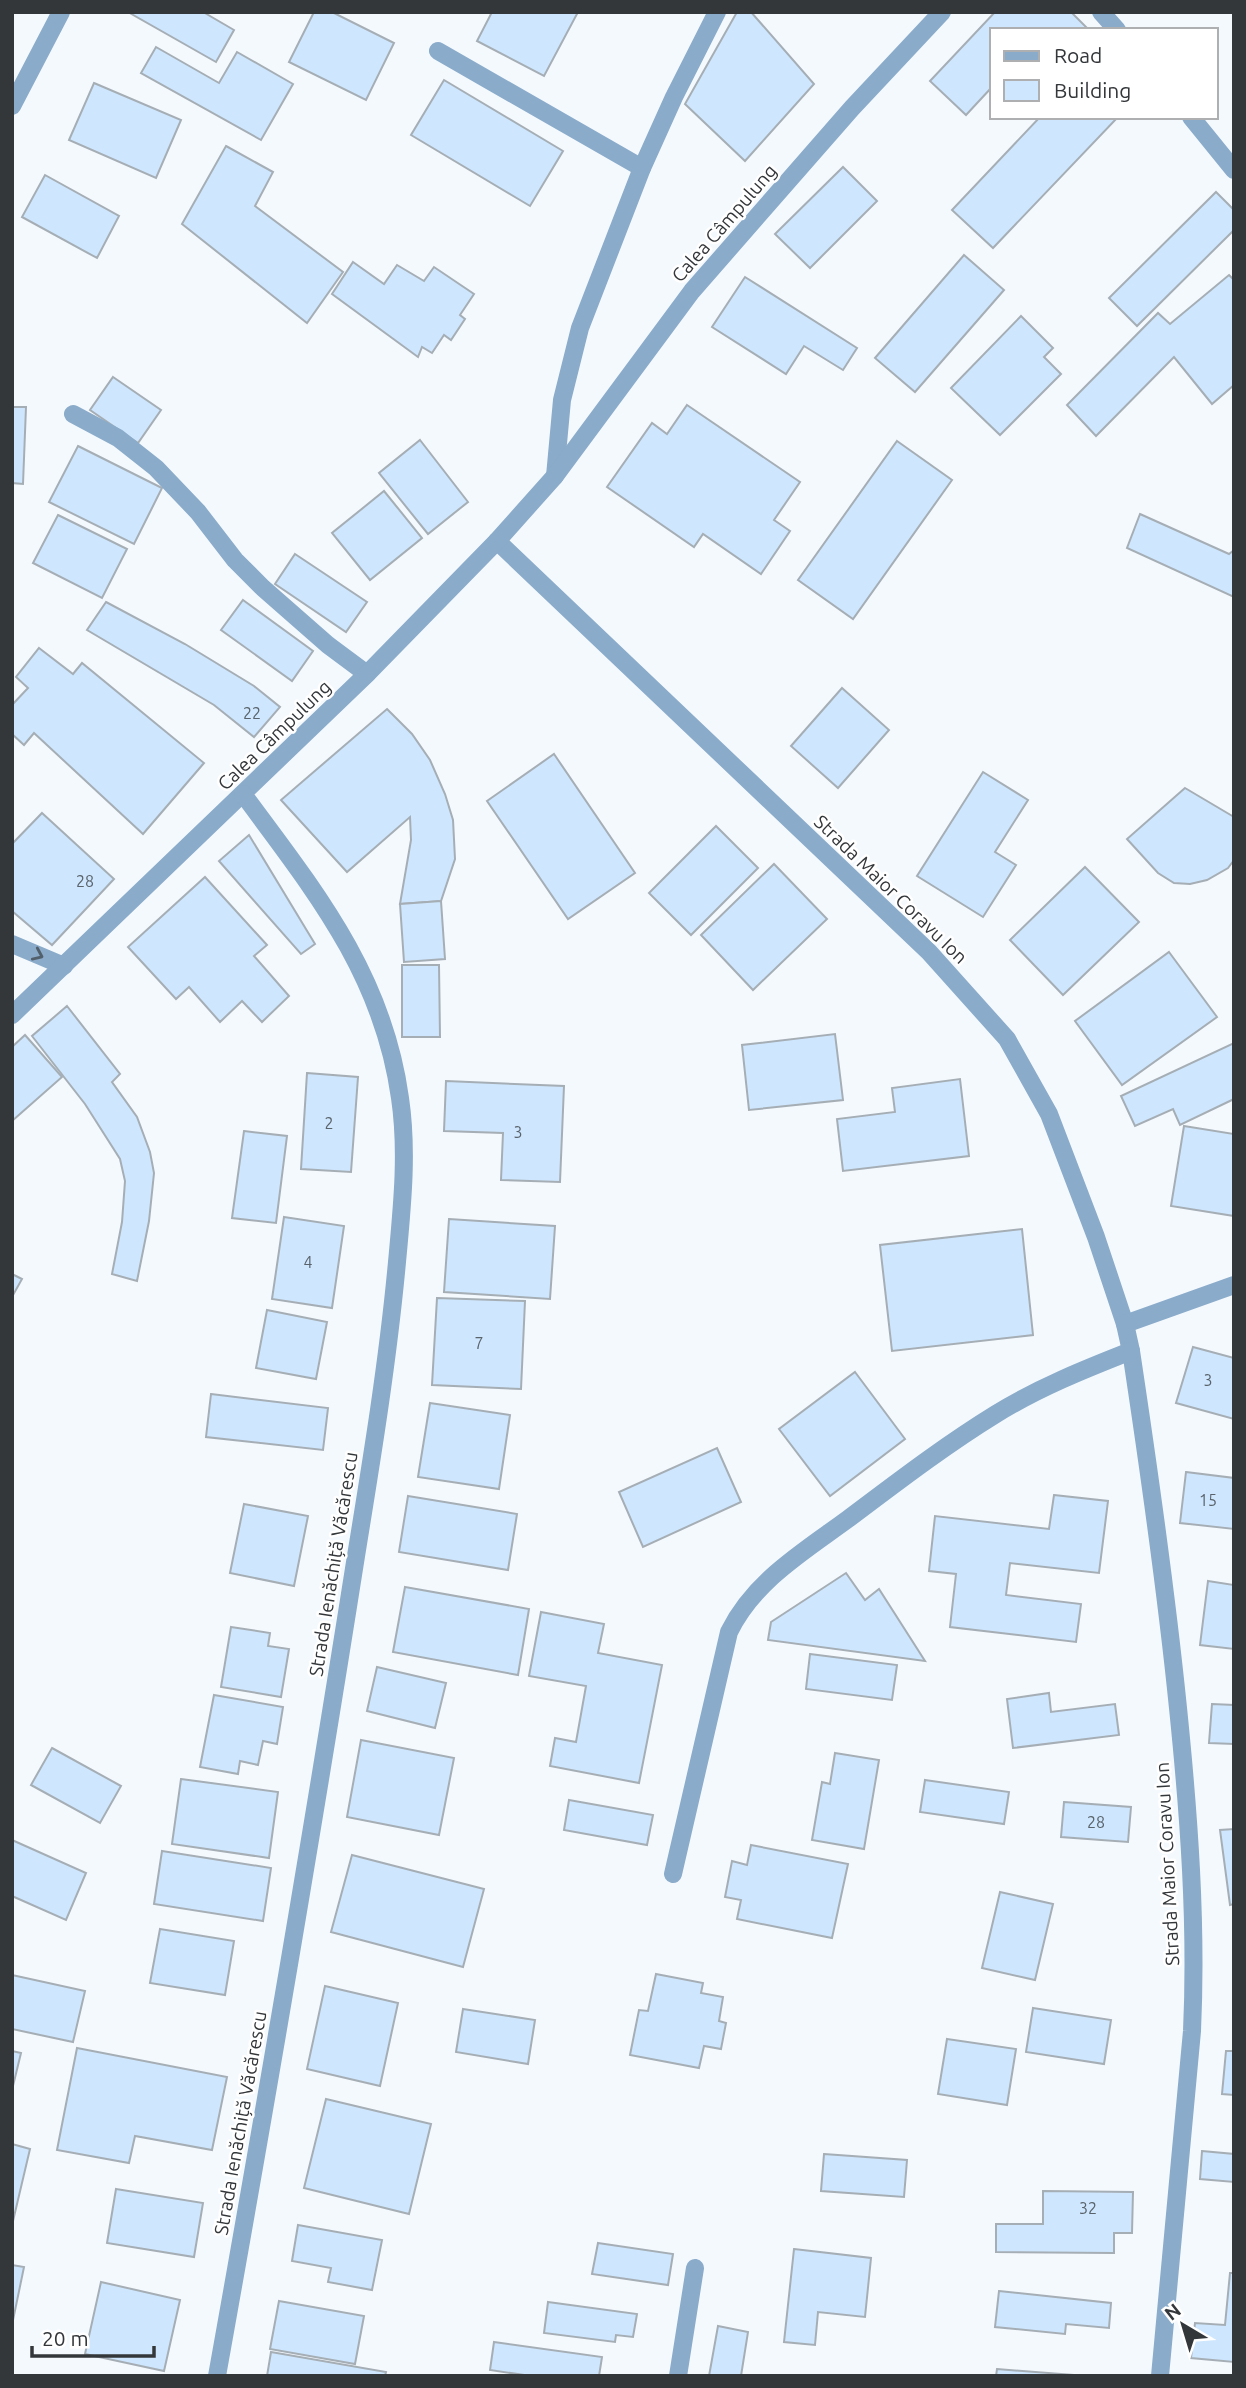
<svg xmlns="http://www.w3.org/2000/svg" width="1246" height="2388" font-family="Ubuntu,sans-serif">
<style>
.building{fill:#cee7fe;stroke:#a6aeb5;stroke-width:2}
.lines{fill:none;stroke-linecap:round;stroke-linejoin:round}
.minor{stroke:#8aabca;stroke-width:18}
.oneway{stroke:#52606c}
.labels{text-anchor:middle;stroke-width:5;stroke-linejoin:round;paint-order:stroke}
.number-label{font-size:16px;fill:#5a636b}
.street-label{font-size:19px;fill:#34373a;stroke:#fff}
</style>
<rect width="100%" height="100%" fill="#f4f9fe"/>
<g class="building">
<path d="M128 12H203L234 30 216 62Z"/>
<path d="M314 12H332L394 43 366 100 289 62Z"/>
<path d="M492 12H578L544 76 477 41Z"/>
<path d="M737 12H751L814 84 745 161 685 104Z"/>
<path d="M995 12H1071L1089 30H992V87L966 115 930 81Z"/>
<path d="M156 47 219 83 237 52 293 84 261 140 141 73Z"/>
<path d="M444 80 563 151 530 206 411 135Z"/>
<path d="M94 83 181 120 156 178 69 140Z"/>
<path d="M1040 117H1118L993 248 952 210Z"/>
<path d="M226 146 273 172 255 206 343 272 307 323 182 224Z"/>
<path d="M843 167 877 201 810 268 775 234Z"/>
<path d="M45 175 119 216 97 258 22 217Z"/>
<path d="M1216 192 1234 210V230L1137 326 1109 298Z"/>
<path d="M964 255 1004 290 915 392 875 358Z"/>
<path d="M353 262 384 284 397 265 424 281 434 267 474 294 460 315 465 319 451 340 444 335 432 353 422 347 418 357 332 294Z"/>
<path d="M1229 275 1234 280V385L1212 404 1174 357 1096 436 1067 405 1158 313 1170 324Z"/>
<path d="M745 277 857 348 843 370 804 346 786 374 712 327Z"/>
<path d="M1021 316 1053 348 1044 357 1061 374 1000 435 951 388Z"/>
<path d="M113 377 161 410 138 443 90 410Z"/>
<path d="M687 405 800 482 774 520 790 531 761 574 703 534 694 547 607 487 652 423 667 434Z"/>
<path d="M12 407H26L23 484 12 483Z"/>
<path d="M420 440 468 502 428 534 379 473Z"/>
<path d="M897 441 952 480 853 619 798 580Z"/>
<path d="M78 446 162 488 134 544 49 502Z"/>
<path d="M384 491 422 538 370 580 332 533Z"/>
<path d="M1140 514 1229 554 1234 550V597L1127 548Z"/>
<path d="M58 515 127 549 102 598 33 563Z"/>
<path d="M295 554 367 602 346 632 275 584Z"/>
<path d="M243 600 313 651 292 681 221 630Z"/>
<path d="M106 602 185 644 254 686 280 707 254 737 214 705 87 630Z"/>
<path d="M39 648 73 674 82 663 204 763 143 834 34 733 24 745 12 734V705L28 688 16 677Z"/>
<path d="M842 688 889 730 838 788 791 746Z"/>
<path d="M387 709 412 734 430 760 445 794 453 820 455 859 441 901 400 904 411 840 410 817 347 872 281 800Z"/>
<path d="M554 754 635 873 568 919 487 801Z"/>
<path d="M983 772 1028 800 995 852 1016 865 983 917 917 876Z"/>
<path d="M1185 788 1234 817V860L1228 868 1207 880 1190 884 1174 883 1158 873 1127 839Z"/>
<path d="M42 813 114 879 52 945 12 911V844Z"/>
<path d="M716 826 758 868 691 935 649 893Z"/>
<path d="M249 835 315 944 301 954 219 861Z"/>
<path d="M774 864 827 919 753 990 701 935Z"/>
<path d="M1085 867 1139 922 1063 995 1010 940Z"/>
<path d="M205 877 267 945 254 956 289 996 262 1022 242 1001 220 1022 189 987 176 999 128 947Z"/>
<path d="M441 901 445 959 404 962 400 904Z"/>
<path d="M1169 952 1217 1017 1122 1085 1075 1021Z"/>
<path d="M402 965H439L440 1037H402Z"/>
<path d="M67 1006 120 1074 112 1082 137 1117 150 1152 154 1173 149 1221 137 1281 112 1274 122 1222 125 1181 120 1159 85 1104 32 1036Z"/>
<path d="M835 1034 843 1100 749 1110 742 1045Z"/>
<path d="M25 1035 62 1077 12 1121V1047Z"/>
<path d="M1234 1043V1099L1180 1125 1173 1109 1135 1126 1121 1096Z"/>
<path d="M307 1073 358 1077 351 1172 301 1169Z"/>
<path d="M960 1079 969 1156 843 1171 837 1119 895 1112 892 1088Z"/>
<path d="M446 1081 564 1086 560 1182 501 1180 503 1133 444 1131Z"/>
<path d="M1184 1126 1234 1134V1216L1171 1206Z"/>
<path d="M244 1131 287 1136 276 1223 232 1218Z"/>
<path d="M284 1217 344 1226 332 1308 272 1299Z"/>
<path d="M449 1219 555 1226 550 1299 444 1292Z"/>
<path d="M1022 1229 1033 1335 892 1351 880 1245Z"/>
<path d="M12 1274 22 1279 12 1297Z"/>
<path d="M437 1298 525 1301 521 1389 432 1385Z"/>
<path d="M267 1310 327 1322 316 1379 256 1368Z"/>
<path d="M1193 1347 1234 1358V1419L1176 1403Z"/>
<path d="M855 1372 905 1439 830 1496 779 1429Z"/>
<path d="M211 1394 328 1408 323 1450 206 1437Z"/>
<path d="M430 1403 510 1415 499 1489 418 1477Z"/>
<path d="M717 1448 741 1502 643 1547 619 1492Z"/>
<path d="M1186 1472 1234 1478V1529L1180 1523Z"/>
<path d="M1054 1495 1108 1501 1099 1573 1010 1563 1006 1595 1081 1604 1076 1642 950 1627 956 1574 929 1571 935 1516 1049 1529Z"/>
<path d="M408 1496 517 1514 508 1570 399 1552Z"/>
<path d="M244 1504 308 1516 294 1586 230 1573Z"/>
<path d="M846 1573 865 1600 879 1589 925 1661 768 1640 771 1622Z"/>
<path d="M1208 1581 1234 1585V1649L1200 1645Z"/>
<path d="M405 1587 529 1609 518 1675 393 1652Z"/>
<path d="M541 1612 604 1624 598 1653 662 1665 639 1783 550 1766 555 1738 576 1742 586 1686 529 1676Z"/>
<path d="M231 1627 270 1633 268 1646 289 1649 281 1697 221 1687Z"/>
<path d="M810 1654 897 1665 892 1700 806 1689Z"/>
<path d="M377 1667 446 1683 435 1728 367 1711Z"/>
<path d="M1049 1693 1051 1712 1115 1704 1119 1735 1013 1748 1007 1699Z"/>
<path d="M214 1695 283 1707 277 1744 263 1741 258 1765 240 1761 238 1774 200 1767Z"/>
<path d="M1212 1704 1234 1705V1744L1209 1743Z"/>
<path d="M361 1740 454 1758 439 1835 347 1817Z"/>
<path d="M52 1748 121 1786 100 1823 31 1785Z"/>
<path d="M835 1753 879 1760 864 1849 812 1840 822 1782 830 1784Z"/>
<path d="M181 1779 278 1792 269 1858 172 1844Z"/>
<path d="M925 1780 1009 1792 1004 1824 920 1812Z"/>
<path d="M569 1800 653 1815 647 1845 564 1830Z"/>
<path d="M1064 1802 1131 1807 1128 1842 1061 1837Z"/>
<path d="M1234 1829V1904L1230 1905 1220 1830Z"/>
<path d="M12 1840 86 1873 66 1920 12 1896Z"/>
<path d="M751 1845 848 1864 832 1938 737 1919 741 1900 725 1897 732 1861 747 1865Z"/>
<path d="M162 1851 271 1868 263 1921 154 1904Z"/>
<path d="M352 1855 484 1889 463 1967 331 1932Z"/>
<path d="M1000 1892 1053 1904 1035 1980 982 1968Z"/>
<path d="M160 1929 234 1941 225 1995 150 1983Z"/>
<path d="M656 1974 703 1983 701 1993 723 1997 719 2021 726 2023 721 2049 704 2046 699 2068 630 2055 639 2010 648 2011Z"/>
<path d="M12 1975 85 1991 73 2042 12 2029Z"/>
<path d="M325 1986 398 2003 380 2086 307 2069Z"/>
<path d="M1033 2008 1111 2020 1104 2064 1026 2052Z"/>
<path d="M463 2009 535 2020 528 2064 456 2052Z"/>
<path d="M947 2039 1016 2049 1007 2105 938 2094Z"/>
<path d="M77 2048 227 2077 212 2150 135 2136 129 2163 57 2150Z"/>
<path d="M12 2051 21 2053 12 2090Z"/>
<path d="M1226 2051H1234V2095L1222 2094Z"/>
<path d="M326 2099 431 2124 409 2214 304 2188Z"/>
<path d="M12 2144 30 2149 13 2221 12 2220Z"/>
<path d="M1202 2151 1234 2154V2182L1200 2179Z"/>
<path d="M824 2154 907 2160 904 2197 821 2191Z"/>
<path d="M116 2189 203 2203 194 2257 107 2243Z"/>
<path d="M1043 2191 1133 2192 1132 2233H1114V2253L996 2252V2224H1043Z"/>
<path d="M298 2225 382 2240 372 2290 328 2282 331 2268 292 2261Z"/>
<path d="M598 2243 673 2254 668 2285 592 2274Z"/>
<path d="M794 2249 871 2258 865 2317 818 2312 815 2345 784 2342Z"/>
<path d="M12 2265 24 2267 12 2325Z"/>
<path d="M1230 2273H1234V2362L1191 2358 1195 2323 1225 2325Z"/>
<path d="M101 2282 180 2300 164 2371 85 2354Z"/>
<path d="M999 2291 1111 2303 1109 2328 1066 2324 1065 2334 995 2327Z"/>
<path d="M279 2301 364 2316 355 2364 270 2349Z"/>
<path d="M548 2302 637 2314 633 2337 616 2335 615 2342 544 2333Z"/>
<path d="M718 2326 748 2332 741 2376H709Z"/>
<path d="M494 2342 602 2357 599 2376H531L490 2370Z"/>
<path d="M271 2352 386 2372 385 2376H267Z"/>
<path d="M997 2369 1087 2376H996Z"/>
</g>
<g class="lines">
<g class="minor">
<path d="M1101 12 1117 30"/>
<path d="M438 51 642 168"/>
<path d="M12 106 61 12"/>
<path d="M1191 117 1234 170"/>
<path d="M73 414 118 438 156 468 198 512 235 560 263 588 328 645 367 674"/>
<path d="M555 476 562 400 580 328 642 168 674 97 717 12"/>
<path d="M497 541 929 952 1007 1039 1049 1114 1096 1237 1125 1324 1131 1351C1149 1470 1166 1589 1178 1708 1189 1816 1197 1924 1192 2031L1160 2376"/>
<path d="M12 944 64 966"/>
<path d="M12 1015 367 674 497 541 555 476 692 291 852 108 942 12"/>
<path d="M1125 1324 1234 1285"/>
<path d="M673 1874 729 1632C754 1581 803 1552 848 1519 896 1483 944 1446 996 1414 1038 1388 1085 1369 1131 1351"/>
<path d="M217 2376C266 2103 313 1829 356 1556 372 1458 388 1360 397 1262 402 1208 408 1152 400 1098 383 974 314 890 243 794"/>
<path d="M678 2376 695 2268"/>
</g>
</g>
<defs><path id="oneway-chevron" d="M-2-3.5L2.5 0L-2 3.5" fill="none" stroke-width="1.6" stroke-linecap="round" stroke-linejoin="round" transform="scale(1.75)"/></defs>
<use class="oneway" href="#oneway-chevron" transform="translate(38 955) rotate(24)"/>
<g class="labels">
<g class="number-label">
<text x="252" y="719">22</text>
<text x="85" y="887">28</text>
<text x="329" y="1129">2</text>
<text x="518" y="1138">3</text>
<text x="308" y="1268">4</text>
<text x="479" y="1349">7</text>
<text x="1208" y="1386">3</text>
<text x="1208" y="1506">15</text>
<text x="1096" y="1828">28</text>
<text x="1088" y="2214">32</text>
</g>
<g class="street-label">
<text transform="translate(724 223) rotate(-49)" y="7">Calea Câmpulung</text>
<text transform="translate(274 735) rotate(-44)" y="7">Calea Câmpulung</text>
<text transform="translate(891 889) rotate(44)" y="7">Strada Maior Coravu Ion</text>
<text transform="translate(333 1564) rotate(-81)" y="7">Strada Ienăchiță Văcărescu</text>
<text transform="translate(1167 1864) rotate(-93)" y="7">Strada Maior Coravu Ion</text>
<text transform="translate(240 2123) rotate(-80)" y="7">Strada Ienăchiță Văcărescu</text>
</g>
</g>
<rect width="1246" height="2388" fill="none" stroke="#34373a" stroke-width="28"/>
<rect x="990" y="28" width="228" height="91" fill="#ffffff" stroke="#aeafb0" stroke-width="2"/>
<rect x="1004" y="51" width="35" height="10" fill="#8aabca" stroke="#aeafb0" stroke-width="2"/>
<text x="1054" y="63" font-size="21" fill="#34373a">Road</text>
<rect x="1004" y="80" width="35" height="21" fill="#cee7fe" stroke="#aeafb0" stroke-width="2"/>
<text x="1054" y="98" font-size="21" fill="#34373a">Building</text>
<g transform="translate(1183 2325) rotate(322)" stroke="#ffffff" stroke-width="5" paint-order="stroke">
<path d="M0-5L12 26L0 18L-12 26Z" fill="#34373a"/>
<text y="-10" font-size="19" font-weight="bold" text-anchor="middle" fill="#34373a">N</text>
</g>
<path d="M32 2346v10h122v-10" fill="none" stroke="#34373a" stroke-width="3.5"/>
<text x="42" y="2346" font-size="21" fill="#34373a" stroke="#ffffff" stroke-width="5" paint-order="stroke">20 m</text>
</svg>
